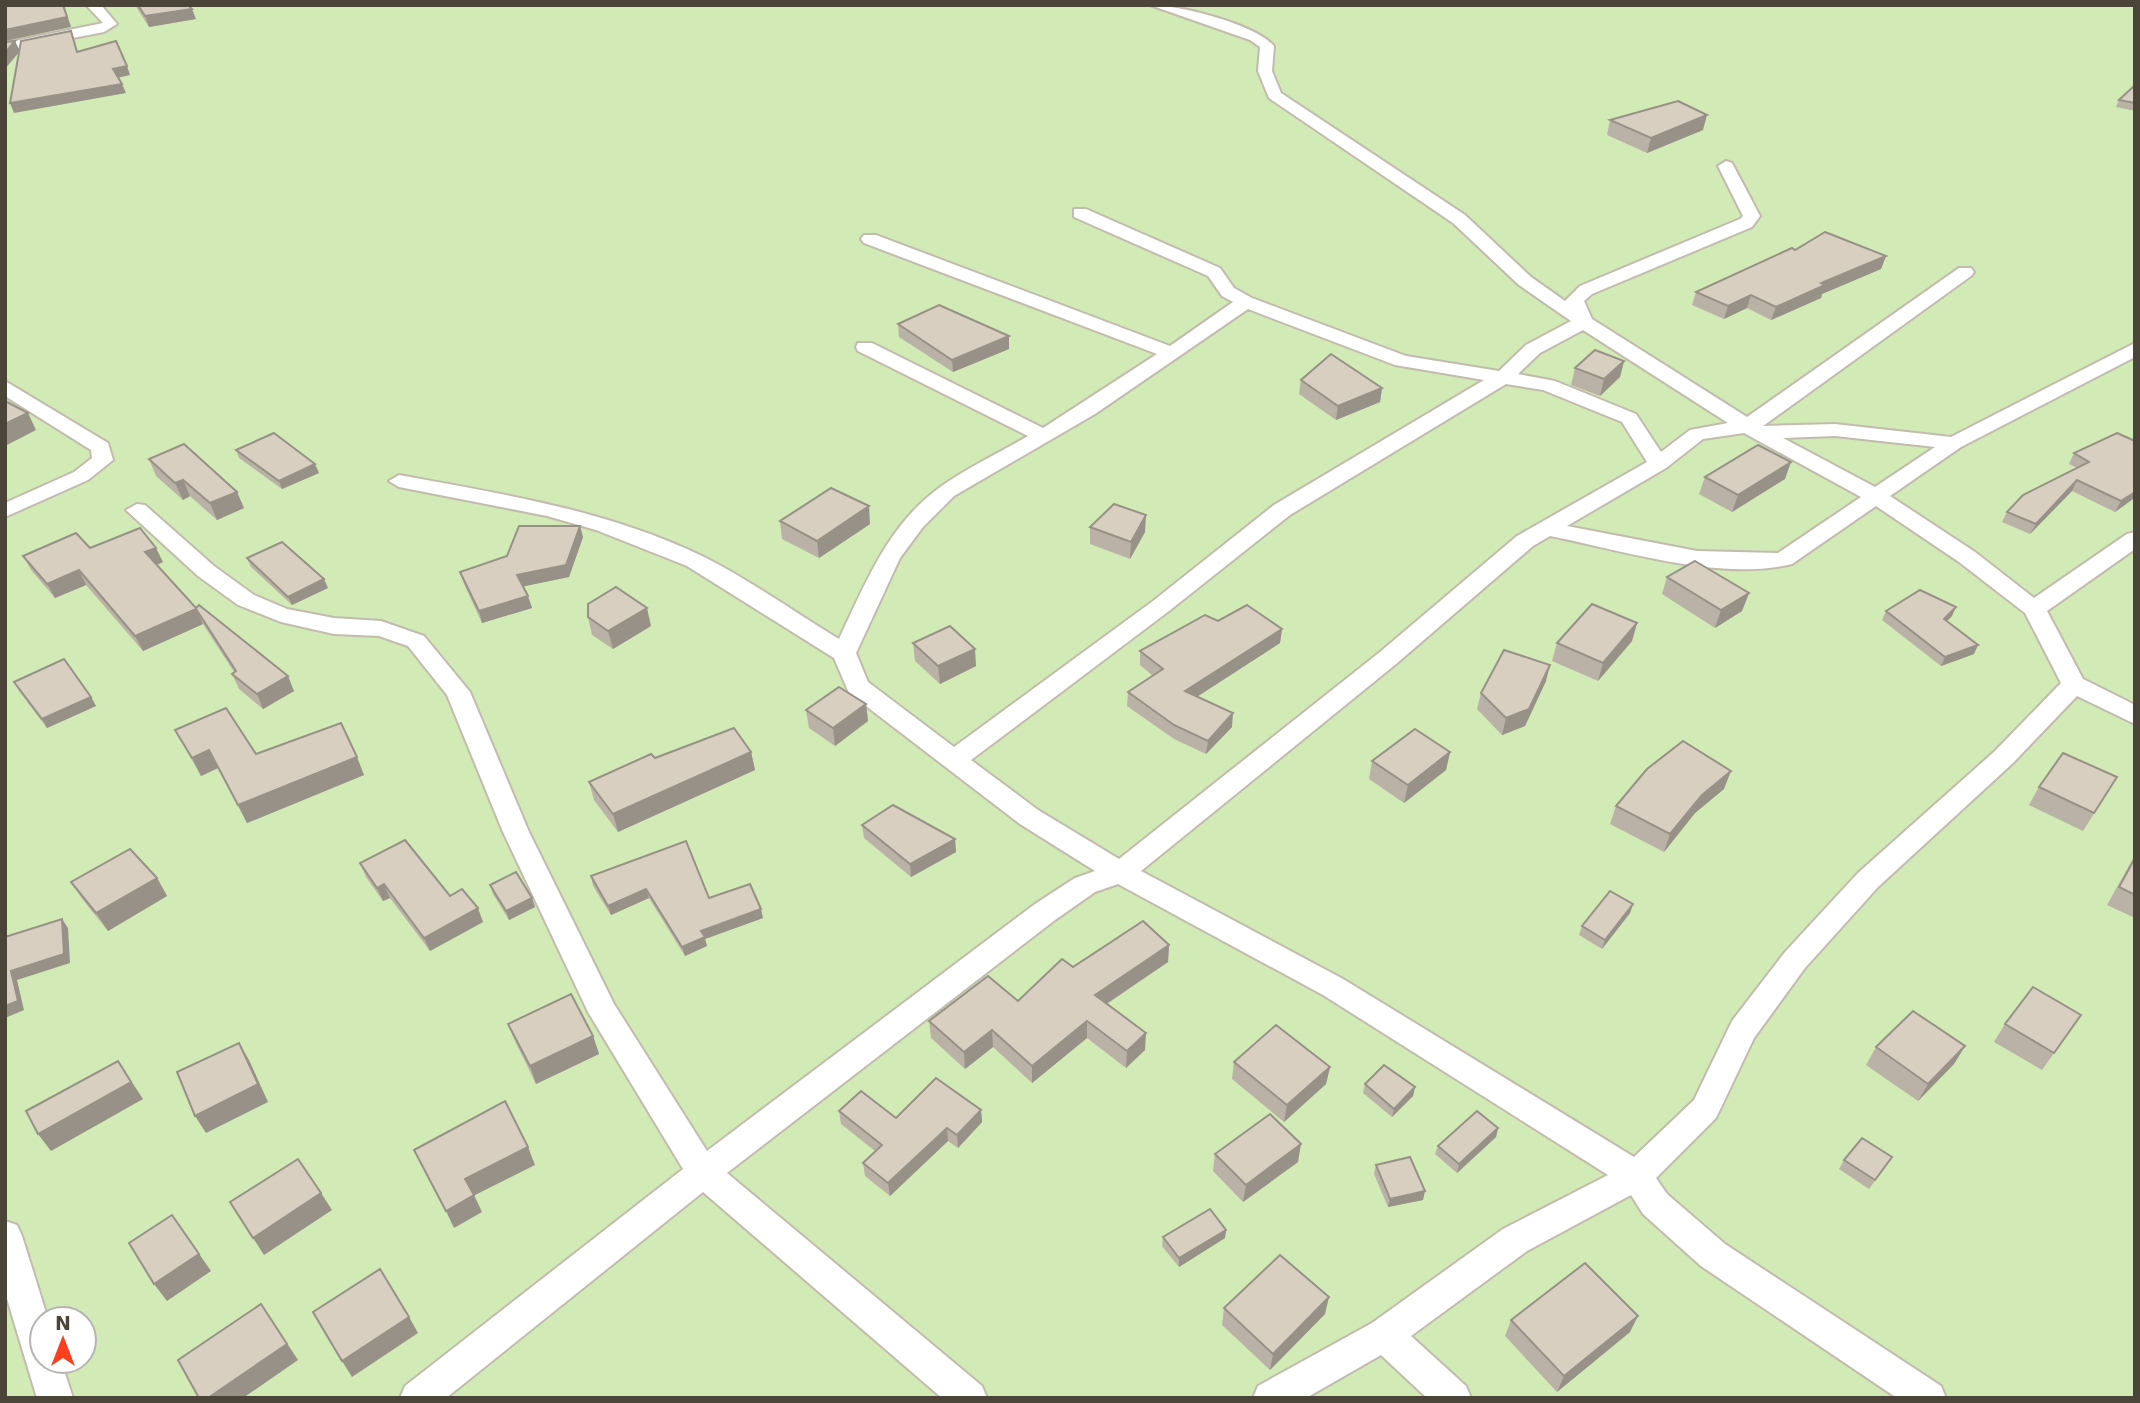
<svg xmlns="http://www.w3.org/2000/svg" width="2140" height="1403" font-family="'DejaVu Sans',sans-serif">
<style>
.green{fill:#d2eab5;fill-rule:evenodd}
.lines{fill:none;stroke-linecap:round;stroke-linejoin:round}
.minor-casing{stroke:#c2bbae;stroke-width:4}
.minor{fill:#fff;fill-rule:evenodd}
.wall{fill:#bab2a6}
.shaded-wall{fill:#979187}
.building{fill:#d8cfc1;stroke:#979187;stroke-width:2}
</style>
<rect width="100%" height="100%" fill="#f6f3ec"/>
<path class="green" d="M5 5H2135V1398H5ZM42 1319H84V1361H42Z"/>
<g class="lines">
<g class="minor-casing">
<g id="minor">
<path d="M86 5H101L117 24 104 32 5 51V43L103 23Z"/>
<path d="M1150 5C1179 5 1255 24 1274 46L1272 71 1281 93 1465 215 1531 277 1565 301 1580 286 1740 219 1743 216 1718 166 1726 161 1732 163 1760 216 1752 227 1592 294 1584 301 1592 319 1747 417 1959 268H1971L1974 272 1971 276 1763 426 1835 424 1951 437 2135 343V357L1961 447 1890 496 1975 552 2034 598 2127 534 2135 532V549L2047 611 2083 679 2135 705V724L2077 696 2013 763 1878 887 1805 968 1754 1038 1716 1118 1656 1178 1667 1194 1725 1244 1941 1386 1946 1398H1897L1701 1266 1643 1214 1631 1195 1527 1251 1411 1336 1466 1386 1471 1398H1427L1381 1355 1306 1398H1253L1258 1386 1372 1323 1503 1229 1608 1175 1323 995 1118 884 1095 892 1055 920 727 1173 982 1386 987 1398H942L703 1192 446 1398H400L405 1386 683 1169 588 1012 503 832 447 695 408 646 379 636 334 634 281 622 238 605 198 576 126 510 137 504 145 505 214 566 254 595 287 609 334 618 381 621 424 636 470 692 529 832 614 1004 707 1151 1035 904 1075 878 1095 871 1020 824 849 693 834 658 687 566 596 530 547 516 399 487 389 481 399 475C502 494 607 510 702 556 749 579 794 612 839 639 865 584 888 525 939 488 966 468 999 453 1028 436L858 351 856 347 858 343H872L1043 428 1157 354 864 243 861 239 864 235H876L1170 346 1233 302 1222 296 1208 276 1074 217V209H1086L1220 268 1234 288 1252 298 1406 356 1499 371 1526 345 1571 321 1519 285 1453 223 1269 98 1258 71 1260 47 1250 40ZM1248 309 1395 365 1484 380 1274 505 1153 601 954 747 868 682 856 653 900 558 923 527 954 496 1095 414ZM1583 330 1728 423 1690 430 1661 452 1636 414 1555 381 1518 374 1540 353ZM1506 384 1543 390 1622 422 1647 462 1517 536 1380 652 1119 859 1038 810 971 760 1169 611 1290 515ZM1744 433 1861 497 1778 553 1697 551 1567 526 1666 468 1703 439ZM1835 436 1935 447 1875 487 1783 438ZM1876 506 1959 562 2025 613 2061 683 1995 751 1858 873 1785 952 1732 1021 1694 1100 1634 1157 1343 979 1141 871 1396 664 1533 546 1550 536C1622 550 1720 582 1792 564Z"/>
<path d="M5 381 108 443 113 460 88 480 5 517V503L74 472 92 458 91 450 5 396Z"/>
<path d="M5 1221 17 1225 22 1236 48 1319H42V1361H61L73 1398H37L5 1292Z"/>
</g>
</g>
<use href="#minor" class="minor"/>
</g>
<g class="wall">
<path d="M135 5H188L196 19 149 27Z"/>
<path d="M2135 85V111L2116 107 2119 100Z"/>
<path d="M1610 120 1703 130 1647 153 1607 135Z"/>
<path d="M1795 250 1886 256 1881 269 1822 294 1821 298 1771 320 1747 308 1724 319 1692 305 1696 292Z"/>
<path d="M898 324 1009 336V349L953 372 899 337Z"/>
<path d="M1624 361 1620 377 1600 396 1571 385 1575 368Z"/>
<path d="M1301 380 1382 388 1380 402 1336 420 1299 394Z"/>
<path d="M2135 441V500L2133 499 2115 512 2072 491 2030 534 2002 522 2007 512 2077 468 2069 464 2074 453Z"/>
<path d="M236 450 319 473 282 489 239 458Z"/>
<path d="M149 459 244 508 217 520 190 496 183 500 156 476Z"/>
<path d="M1705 477 1785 479 1732 512 1699 494Z"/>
<path d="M780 521 870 524 819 558 782 539Z"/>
<path d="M580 526 583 537 569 577 523 586 532 608 482 623 464 584 460 572 507 556Z"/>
<path d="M1090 527 1145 532 1130 559 1090 544Z"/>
<path d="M90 548 163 562 157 565 196 608 294 691 263 709 239 689 232 674 234 672 203 624 143 651 86 585 55 598 31 570 23 556Z"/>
<path d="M247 558 328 588 292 605 251 567Z"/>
<path d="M1667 577 1749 593 1742 611 1715 628 1662 594Z"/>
<path d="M1886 611 1952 616 1947 621 1974 654 1941 666 1882 620Z"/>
<path d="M588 617 651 626 613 649 592 635Z"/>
<path d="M1218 621 1282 629 1280 643 1197 697 1232 727 1206 754 1174 739 1127 706 1128 692 1153 676 1140 665V651Z"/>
<path d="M1637 623 1632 641 1598 681 1552 661 1557 643Z"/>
<path d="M913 643 976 666 940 684 915 661Z"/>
<path d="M1546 681 1525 726 1502 735 1477 709 1481 693Z"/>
<path d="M14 682 91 697 96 706 47 728 19 691Z"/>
<path d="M866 704 868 721 835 746 809 728 806 710Z"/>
<path d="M175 730 256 754 364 775 247 823 218 768 201 776Z"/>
<path d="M751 752 755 770 618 832 594 800 589 782 655 758Z"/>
<path d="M1450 752 1446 770 1404 803 1369 779 1372 761Z"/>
<path d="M2117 777 2083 831 2029 805 2039 787Z"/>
<path d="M1724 789 1695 813 1664 852 1610 824 1616 806Z"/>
<path d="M862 825 955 839 956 852 911 877 864 838Z"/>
<path d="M2135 855V918L2107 905Z"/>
<path d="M360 863 450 896 483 922 430 951 390 898 383 901 366 877Z"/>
<path d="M591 876 709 898 763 918 705 939 707 946 685 956 649 898 611 915 593 886Z"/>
<path d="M157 878 167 896 108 931 83 900 71 882Z"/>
<path d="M490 885 532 898 535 907 509 920 493 894Z"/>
<path d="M1633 904 1630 913 1602 949 1579 935 1582 926Z"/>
<path d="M1169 945 1168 962 1107 1004 1145 1050 1126 1068 1087 1038 1032 1083 993 1047 965 1069 931 1038 929 1021 1018 1001 1073 967Z"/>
<path d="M2081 1015 2042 1070 1994 1042 2005 1024Z"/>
<path d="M508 1024 593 1036 599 1054 536 1084 515 1041Z"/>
<path d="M1965 1046 1954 1064 1918 1101 1866 1065 1876 1047Z"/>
<path d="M1234 1062 1330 1067 1326 1084 1284 1122 1232 1079Z"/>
<path d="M1365 1084 1415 1087 1413 1096 1392 1117 1363 1093Z"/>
<path d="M981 1110 982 1122 958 1148 948 1141 890 1196 865 1176 863 1163 875 1151 841 1124 839 1111 896 1118Z"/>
<path d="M1498 1128 1496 1137 1457 1173 1435 1154 1438 1146Z"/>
<path d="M1215 1154 1298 1162 1243 1202 1213 1171Z"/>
<path d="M1844 1160 1886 1166 1869 1189 1839 1169Z"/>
<path d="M1376 1165 1423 1200 1388 1207 1374 1174Z"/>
<path d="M1226 1230 1225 1238 1179 1267 1162 1246 1163 1237Z"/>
<path d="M1224 1308 1325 1314 1270 1370 1222 1325Z"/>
<path d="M1511 1320 1630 1332 1557 1392 1505 1336Z"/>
</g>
<g class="shaded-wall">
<path d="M63 5H64L71 27 5 41V30Z"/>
<path d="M192 9 196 19 149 27 145 16Z"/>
<path d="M15 41 20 51 5 69V53Z"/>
<path d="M127 66 130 75 117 78 113 69Z"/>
<path d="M122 84 126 93 14 113 10 103Z"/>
<path d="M1707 115 1703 130 1647 153 1651 138Z"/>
<path d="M1886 256 1881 269 1822 294 1821 298 1771 320 1776 307 1821 283Z"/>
<path d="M1751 295 1747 308 1724 319 1728 306Z"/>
<path d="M1009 336V349L953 372 952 360Z"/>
<path d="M1624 361 1620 377 1600 396 1604 379Z"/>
<path d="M1382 388 1380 402 1336 420 1338 406Z"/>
<path d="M28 413 36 430 5 446V424Z"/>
<path d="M1791 462 1785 479 1732 512 1738 495Z"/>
<path d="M315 464 319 473 282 489 279 481Z"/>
<path d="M183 480 190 496 183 500 175 483Z"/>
<path d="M2077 480 2072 491 2030 534 2036 524Z"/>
<path d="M237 492 244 508 217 520 210 503Z"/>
<path d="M2135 492V496L2133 499 2115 512 2121 501Z"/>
<path d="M869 506 870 524 819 558 817 541Z"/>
<path d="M1146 515 1145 532 1130 559 1131 542Z"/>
<path d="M580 526 583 537 569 577 521 587 517 575Z"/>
<path d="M156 548 163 562 152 567 145 552Z"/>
<path d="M79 570 86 585 55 598 47 584Z"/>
<path d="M324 579 328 588 292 605 288 597Z"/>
<path d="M1749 593 1742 611 1715 628 1721 610Z"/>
<path d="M528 596 532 608 482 623 479 611Z"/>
<path d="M1956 607 1952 616 1940 628 1944 619Z"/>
<path d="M647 608 651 626 613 649 608 631Z"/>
<path d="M196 609 203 624 143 651 135 636Z"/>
<path d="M1637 623 1632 641 1598 681 1603 663Z"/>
<path d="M1282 629 1280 643 1184 705 1185 691Z"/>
<path d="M1978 645 1974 654 1941 666 1945 657Z"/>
<path d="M975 649 976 666 940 684 938 666Z"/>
<path d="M1550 665 1546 681 1525 726 1502 735 1506 718Z"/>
<path d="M288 676 294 691 263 709 257 694Z"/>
<path d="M91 697 96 706 47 728 42 719Z"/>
<path d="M866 704 868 721 835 746 833 728Z"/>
<path d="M1233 713 1232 727 1206 754 1208 741Z"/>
<path d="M209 750 218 768 201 776 192 758Z"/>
<path d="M751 752 755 770 618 832 613 814Z"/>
<path d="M1450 752 1446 770 1404 803 1408 785Z"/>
<path d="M357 757 364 775 247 823 238 805Z"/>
<path d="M1731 771 1724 789 1695 813 1664 852 1670 834 1702 795Z"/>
<path d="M955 839 956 852 911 877 910 864Z"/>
<path d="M157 878 167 896 108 931 96 913Z"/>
<path d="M384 884 390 898 383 901 377 888Z"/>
<path d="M646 889 649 898 611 915 608 906Z"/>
<path d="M532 898 535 907 509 920 506 911Z"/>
<path d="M1633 904 1630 913 1602 949 1605 940Z"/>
<path d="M478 908 483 922 430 951 424 938Z"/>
<path d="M761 909 763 918 705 939 707 946 685 956 682 947 701 931Z"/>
<path d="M62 919 68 928 70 963 17 980 24 1010 5 1018V1006L11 971Z"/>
<path d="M1169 945 1168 962 1094 1012 1095 995Z"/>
<path d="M1087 1021V1038L1032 1083V1066Z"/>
<path d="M992 1030 993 1047 965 1069 964 1052Z"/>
<path d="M1146 1033 1145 1050 1126 1068 1127 1051Z"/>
<path d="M593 1036 599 1054 536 1084 530 1066Z"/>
<path d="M239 1043 249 1060 268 1102 206 1133 195 1116Z"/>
<path d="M1965 1046 1954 1064 1918 1101 1928 1084Z"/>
<path d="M118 1061 143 1099 51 1151 38 1134Z"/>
<path d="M1330 1067 1326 1084 1284 1122 1287 1105Z"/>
<path d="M1415 1087 1413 1096 1392 1117 1394 1109Z"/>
<path d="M981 1110 982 1122 958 1148 957 1135Z"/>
<path d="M947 1128 948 1141 890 1196 888 1183Z"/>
<path d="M1498 1128 1496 1137 1457 1173 1459 1164Z"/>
<path d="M1301 1144 1298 1162 1243 1202 1246 1185Z"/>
<path d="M528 1147 535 1165 473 1196 465 1179Z"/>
<path d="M1425 1191 1423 1200 1388 1207 1390 1199Z"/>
<path d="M321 1193 332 1210 264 1255 253 1238Z"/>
<path d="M474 1195 482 1212 454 1228 446 1211Z"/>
<path d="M172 1215 211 1271 167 1301 154 1284Z"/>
<path d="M1226 1230 1225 1238 1179 1267V1258Z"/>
<path d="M1329 1297 1325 1314 1270 1370 1273 1354Z"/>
<path d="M261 1304 298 1360 243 1398H208Z"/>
<path d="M1638 1316 1630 1332 1557 1392 1564 1376Z"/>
<path d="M409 1317 418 1333 352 1377 342 1361Z"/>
</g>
<g class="building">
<path d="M5 5H63L67 17 5 30Z"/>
<path d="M138 5H188L192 9 145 16Z"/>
<path d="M71 31 77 52 116 41 127 66 113 69 122 84 10 103 21 41Z"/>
<path d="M15 41 5 53V42Z"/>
<path d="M2135 85V103L2119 100Z"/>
<path d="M1678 101 1707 115 1651 138 1610 120Z"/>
<path d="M1825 232 1886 256 1821 283 1825 285 1776 307 1751 295 1728 306 1696 292 1792 248 1795 250Z"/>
<path d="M939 305 1009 336 952 360 898 324Z"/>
<path d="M1595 350 1624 361 1604 379 1575 368Z"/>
<path d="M1331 354 1382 388 1338 406 1301 380Z"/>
<path d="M5 401 28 413 5 424Z"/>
<path d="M274 433 315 464 279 481 236 450Z"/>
<path d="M2117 433 2135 441V492L2121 501 2077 480 2036 524 2007 512 2023 495 2089 462 2074 453Z"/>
<path d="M184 444 237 492 210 503 183 480 175 483 149 459Z"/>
<path d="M1758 445 1791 462 1738 495 1705 477Z"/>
<path d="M831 488 869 506 817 541 780 521Z"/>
<path d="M1114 504 1146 515 1131 542 1090 527Z"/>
<path d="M519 526H580L566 565 517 575 528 596 479 611 460 572 507 556Z"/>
<path d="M140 528 156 548 145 552 196 608 199 605 288 676 257 694 232 674 236 671 196 609 135 636 79 570 47 584 23 556 76 533 90 548Z"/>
<path d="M282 542 324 579 288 597 247 558Z"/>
<path d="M1695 561 1749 593 1721 610 1667 577Z"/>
<path d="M616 587 647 608 608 631 588 617V604Z"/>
<path d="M1920 590 1956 607 1944 619 1978 645 1945 657 1886 611Z"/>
<path d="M1592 604 1637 623 1603 663 1557 643Z"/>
<path d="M1247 605 1282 629 1185 691 1233 713 1208 741 1174 725 1128 692 1163 669 1140 651 1205 615 1218 621Z"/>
<path d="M950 626 975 649 938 666 913 643Z"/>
<path d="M1504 650 1550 665 1529 709 1506 718 1481 693Z"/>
<path d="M64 659 91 697 42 719 14 682Z"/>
<path d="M839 687 866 704 833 728 806 710Z"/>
<path d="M226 708 256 754 341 723 357 757 238 805 209 750 192 758 175 730Z"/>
<path d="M734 728 751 752 613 814 589 782 651 754 655 758Z"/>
<path d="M1415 729 1450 752 1408 785 1372 761Z"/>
<path d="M1683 741 1731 771 1702 795 1670 834 1616 806 1647 769Z"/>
<path d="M2063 753 2117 777 2094 813 2039 787Z"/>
<path d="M893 805 955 839 910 864 862 825Z"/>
<path d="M405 840 450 896 462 889 478 908 424 938 384 884 377 888 360 863Z"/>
<path d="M686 841 709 898 750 884 761 909 701 931 705 937 682 947 646 889 608 906 591 876Z"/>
<path d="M130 849 157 878 96 913 71 882Z"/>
<path d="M2135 858V895L2119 887Z"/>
<path d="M516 872 532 898 506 911 490 885Z"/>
<path d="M1610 891 1633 904 1605 940 1582 926Z"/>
<path d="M62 919 64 954 11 971 18 1001 5 1006V937Z"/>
<path d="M1143 921 1169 945 1095 995 1146 1033 1127 1051 1087 1021 1032 1066 992 1030 964 1052 929 1021 988 976 1018 1001 1062 959 1073 967Z"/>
<path d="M2033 987 2081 1015 2054 1053 2005 1024Z"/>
<path d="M571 994 593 1036 530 1066 508 1024Z"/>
<path d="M1913 1011 1965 1046 1928 1084 1876 1047Z"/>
<path d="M1276 1025 1330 1067 1287 1105 1234 1062Z"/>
<path d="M239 1043 258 1084 195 1116 177 1072Z"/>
<path d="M118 1061 131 1082 38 1134 26 1111Z"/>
<path d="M1384 1065 1415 1087 1394 1109 1365 1084Z"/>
<path d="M936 1078 981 1110 957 1135 947 1128 888 1183 863 1163 882 1145 839 1111 861 1091 896 1118Z"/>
<path d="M505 1101 528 1147 465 1179 474 1195 446 1211 414 1150Z"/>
<path d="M1477 1111 1498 1128 1459 1164 1438 1146Z"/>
<path d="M1270 1114 1301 1144 1246 1185 1215 1154Z"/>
<path d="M1862 1138 1892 1157 1875 1180 1844 1160Z"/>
<path d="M1410 1157 1425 1191 1390 1199 1376 1165Z"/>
<path d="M298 1159 321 1193 253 1238 230 1202Z"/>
<path d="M1210 1209 1226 1230 1179 1258 1163 1237Z"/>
<path d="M172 1215 199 1254 154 1284 129 1243Z"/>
<path d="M1280 1255 1329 1297 1273 1354 1224 1308Z"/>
<path d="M1585 1263 1638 1316 1564 1376 1511 1320Z"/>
<path d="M380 1269 409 1317 342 1361 313 1312Z"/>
<path d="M261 1304 287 1344 208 1398H199L178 1360Z"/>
</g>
<rect width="2140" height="1403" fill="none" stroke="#4b4439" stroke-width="14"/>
<g transform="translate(63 1340)"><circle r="33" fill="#ffffff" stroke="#b7b4b0" stroke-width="2"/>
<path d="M0-5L12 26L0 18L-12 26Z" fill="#fc3f1d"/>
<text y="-10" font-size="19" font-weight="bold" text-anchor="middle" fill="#4b4439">N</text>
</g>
</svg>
